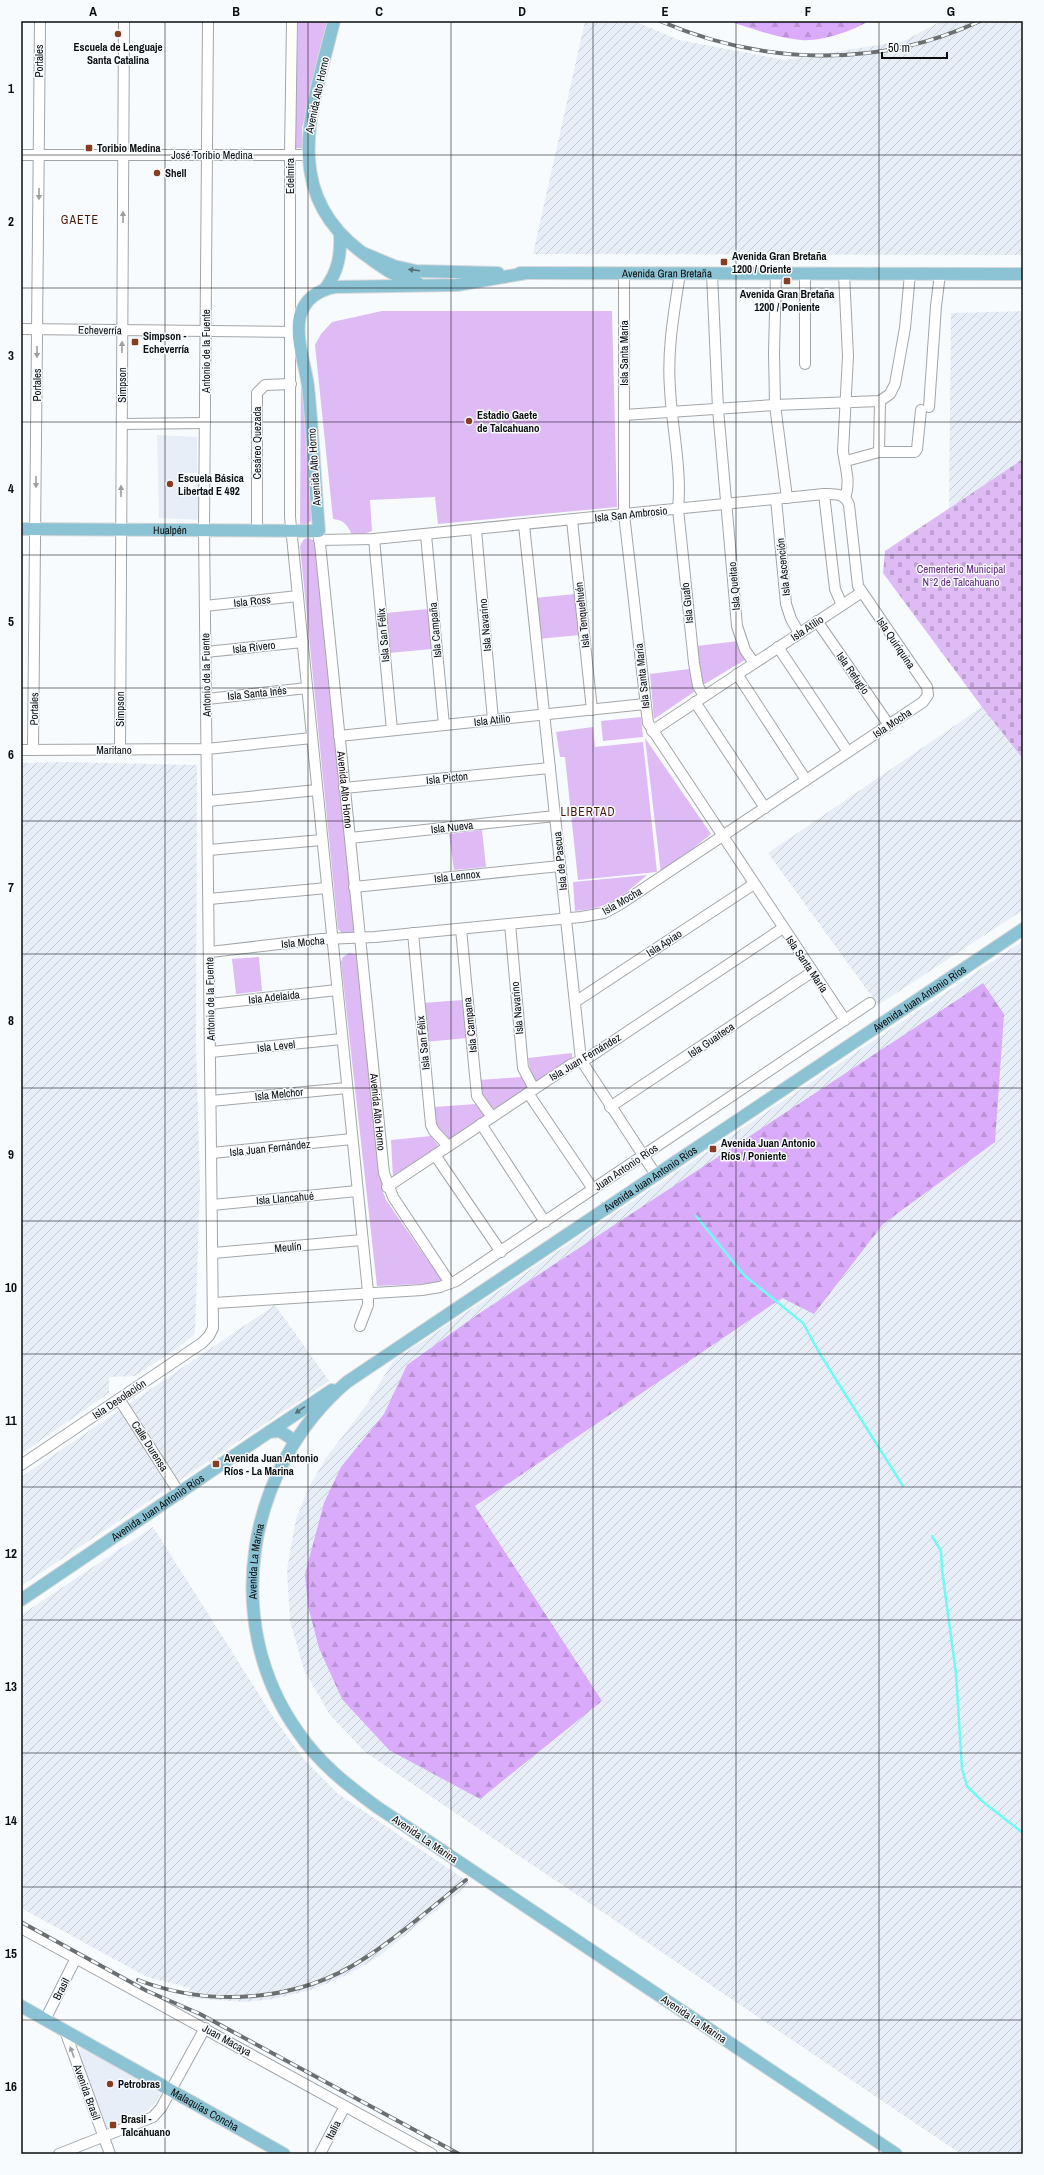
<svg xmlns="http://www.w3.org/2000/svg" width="1044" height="2175" font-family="'Archivo Narrow',sans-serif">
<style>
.built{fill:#e7eef8}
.industrial{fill:url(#industrial-furrows)}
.green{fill:#debbf5}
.forest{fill:url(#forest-firs)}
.cemetery{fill:url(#cemetery-stones)}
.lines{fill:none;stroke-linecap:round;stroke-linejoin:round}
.stream{stroke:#71faf3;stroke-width:2.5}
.minor-casing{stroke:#a3a6a9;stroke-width:12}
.major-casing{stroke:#d8d8d8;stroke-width:14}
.minor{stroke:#fff;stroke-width:10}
.major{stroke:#8cc3d4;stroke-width:12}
.rail-casing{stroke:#6c6f71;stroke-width:4}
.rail{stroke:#f7fbfe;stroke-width:2.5;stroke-dasharray:8;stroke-linecap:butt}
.oneway{fill:#9d9e9e}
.oneway2{fill:#52717a}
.grid{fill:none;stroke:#0b0c0d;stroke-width:1;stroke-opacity:0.55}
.poi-dot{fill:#863e20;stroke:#f7fbfe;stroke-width:1.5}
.labels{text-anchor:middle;stroke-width:3;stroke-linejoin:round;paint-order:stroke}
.poi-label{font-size:11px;font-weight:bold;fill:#0b0c0d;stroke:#f7fbfe;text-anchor:start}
.street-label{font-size:11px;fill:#0b0c0d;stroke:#f7fbfe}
.park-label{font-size:11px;fill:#632882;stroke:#f7fbfe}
.neighbourhood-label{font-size:12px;letter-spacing:1px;fill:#491804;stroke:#f7fbfe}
.neatline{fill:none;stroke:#0b0c0d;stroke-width:1.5}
.grid-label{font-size:13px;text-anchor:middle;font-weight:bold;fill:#0b0c0d}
</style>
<defs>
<pattern id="industrial-furrows" width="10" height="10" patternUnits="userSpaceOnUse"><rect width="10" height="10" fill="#e7eef8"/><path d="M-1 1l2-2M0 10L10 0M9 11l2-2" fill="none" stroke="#c5cbd3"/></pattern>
<pattern id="forest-firs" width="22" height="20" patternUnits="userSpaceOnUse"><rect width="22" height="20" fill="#dbabfb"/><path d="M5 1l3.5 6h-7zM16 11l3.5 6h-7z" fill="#bb92d6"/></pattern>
<pattern id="cemetery-stones" width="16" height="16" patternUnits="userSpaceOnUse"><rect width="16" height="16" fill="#debbf5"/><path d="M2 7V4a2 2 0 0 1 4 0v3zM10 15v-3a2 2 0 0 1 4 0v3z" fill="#bda0d1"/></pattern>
</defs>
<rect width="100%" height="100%" fill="#f7fbfe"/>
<g class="built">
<path d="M157 435 197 437V473H182L183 495 201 496V520L159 518Z"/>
<path d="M80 2048H84L161 2094 156 2102 139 2118 110 2129 105 2127 79 2053Z"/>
</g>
<g class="industrial">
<path d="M585 21H634L679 40 785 60 904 41 941 21H1023V255L533 254Z"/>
<path d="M1023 311V459L949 508 951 313Z"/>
<path d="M982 707 1023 759V910L878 1005 768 853Z"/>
<path d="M61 762 197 765 196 1046 200 1186 195 1332 194 1335 179 1347 135 1376 109 1377V1393L21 1454V763Z"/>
<path d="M1023 941V2154H961L365 1752 330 1715 304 1670 290 1621 287 1570 296 1519 309 1487 326 1458 368 1403 393 1361Z"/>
<path d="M275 1305 329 1381 21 1586V1477Z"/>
<path d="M153 1527 272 1715 302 1757 337 1793 470 1883 378 1957 351 1973 314 1989 274 1999 245 2002 188 1998 190 1988 147 1977 21 1908V1615Z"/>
</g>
<g class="green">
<path d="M298 21H329L302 128V148H295Z"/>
<path d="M382 311H612L617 507 438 524 435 497 370 500 372 531 353 538C349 527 345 520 333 519L315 345 321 334 332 322Z"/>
<path d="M301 373 314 505 311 521 300 530Z"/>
<path d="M309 538 316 542 355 930 353 934 344 935 338 929 301 556 300 546 304 539Z"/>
<path d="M575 594 580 635 538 639 534 598Z"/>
<path d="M428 609 432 649 389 653 385 613Z"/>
<path d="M738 641 748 658 703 685 697 646Z"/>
<path d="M689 669 694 692 654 719 650 674Z"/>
<path d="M641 717 643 737 603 741 601 721Z"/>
<path d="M593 727 595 747 643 742 657 872 578 880 565 757H560L556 732Z"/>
<path d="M645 738 711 834 661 874Z"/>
<path d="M482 830 486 867 454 870 449 834Z"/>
<path d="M647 875C621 897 611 908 575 911L573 882Z"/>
<path d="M349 953 356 954 358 957 383 1192 386 1200 442 1281 440 1283 377 1286 341 962 343 957Z"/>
<path d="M259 957 262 991 236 994 232 959Z"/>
<path d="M463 1000 467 1038 425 1042 422 1003Z"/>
<path d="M572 1053V1061L536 1082 530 1070 528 1058Z"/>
<path d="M521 1077 530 1087 492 1110 482 1096 479 1080Z"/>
<path d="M476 1104 486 1116 447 1141 436 1123 434 1107Z"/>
<path d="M431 1136 440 1148 393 1179 391 1140Z"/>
</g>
<g class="forest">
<path d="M728 21H869C852 31 821 42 801 40 776 38 751 28 728 21Z"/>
<path d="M983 983 1004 1014 995 1142 883 1224 814 1314 782 1298 475 1506 602 1701 480 1799 389 1750 342 1699 319 1648 308 1606 305 1574 324 1503 341 1467 384 1414 407 1365 477 1315Z"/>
</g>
<path class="cemetery" d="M1023 459V759L982 707 883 573 885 551Z"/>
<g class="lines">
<g class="stream">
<path d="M696 1216 744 1275 803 1323 820 1354 903 1486"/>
<path d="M932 1536 941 1551 942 1570 956 1674 962 1769 967 1786 982 1801 1023 1833"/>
</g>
<g class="minor-casing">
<g id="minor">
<path d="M292 21 290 155V517L368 1292V1305L360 1326"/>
<path d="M21 155H308"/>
<path d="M624 273V514L648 723 845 1020"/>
<path d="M680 273C674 313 667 349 670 389 672 429 682 469 678 509L694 663 698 686 704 696"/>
<path d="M712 273 718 409 737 626 745 650 754 663"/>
<path d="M776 274 774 352 775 405 787 498"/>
<path d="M844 274 848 356 843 451C845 467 851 481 845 498"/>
<path d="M21 329 297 332"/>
<path d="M805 364V274"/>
<path d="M929 407 936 306 940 274"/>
<path d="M624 415 775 405 880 401 890 394 895 384 905 328 910 274"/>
<path d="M122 424 205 423"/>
<path d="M879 452 880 401"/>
<path d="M846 461 879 452H915L917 449 921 410"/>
<path d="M824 494 835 589 842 605"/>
<path d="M776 499 786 604 791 619 799 633"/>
<path d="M572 520 592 710"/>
<path d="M524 525 581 1060 656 1175"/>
<path d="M476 530 493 720"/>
<path d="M257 531V393L265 385 291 384"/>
<path id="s1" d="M319 534 384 1173 393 1197 450 1283"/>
<path d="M426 535 444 725"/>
<path d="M374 539 392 730"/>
<path d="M205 606 298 596"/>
<path d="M817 621 889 725"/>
<path d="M778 647 848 752"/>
<path d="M206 652 303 642"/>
<path d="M737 674 806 780"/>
<path d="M207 699 307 688"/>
<path d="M695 702 765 808"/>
<path d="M652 731 862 592"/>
<path d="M339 736 645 704"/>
<path d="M21 750 207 749 312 738"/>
<path d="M33 750 40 21"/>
<path d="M120 750 124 21"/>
<path d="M344 788 550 768"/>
<path d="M208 801 317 790"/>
<path d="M350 838 555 816"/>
<path d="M209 850 322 840"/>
<path d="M354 887 560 866"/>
<path d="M209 899 327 888"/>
<path d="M510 924 523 1068 534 1089"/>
<path d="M461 929 477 1096 492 1117"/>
<path d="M413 933 431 1125 434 1131 448 1146"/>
<path d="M210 952 322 939 375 937 581 917 604 913 619 905 923 702 928 695 927 687 858 586 849 505C845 493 835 494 824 494L374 539 319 540"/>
<path d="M575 1002 754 884"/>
<path d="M210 1004 337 990"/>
<path d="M211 1052 342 1039"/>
<path d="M528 1093 593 1189"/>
<path d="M211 1101 347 1088"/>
<path d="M610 1107 812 972"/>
<path d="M481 1124 545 1222"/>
<path d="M212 1153 352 1139"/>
<path d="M435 1155 501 1252"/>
<path d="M387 1187 572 1064 588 1058 783 928"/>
<path d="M212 1205 357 1191"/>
<path d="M213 1253 362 1240"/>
<path d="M214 1303 422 1290 440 1287 456 1281 870 1003"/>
<path d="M119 1399 180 1494"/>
<path d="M21 1465 202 1343 209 1336 213 1328 204 530 208 21"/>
<path d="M21 1928 432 2154"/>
<path d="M45 2020 76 1958"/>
<path d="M65 2031 110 2154"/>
<path d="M59 2154 153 2117 161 2108 205 2028"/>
<path d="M320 2154 345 2106"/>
</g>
</g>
<g class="major-casing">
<g id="major">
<path d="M334 21C314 103 278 189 360 251 379 265 395 278 418 283"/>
<path d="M363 253 394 266 416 271 498 273"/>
<path id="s2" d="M520 273 1023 274"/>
<path d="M325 289C338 272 341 255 340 234"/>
<path id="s3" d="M21 529 319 531C315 483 313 434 308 386 305 364 295 337 300 316 305 299 318 290 335 287L457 285 527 273"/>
<path d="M269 1432 332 1390"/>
<path id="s4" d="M21 1600 269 1432 280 1431 295 1441"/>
<path id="s5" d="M21 2006 284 2154"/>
<path id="s6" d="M896 2154 377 1807C347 1785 319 1763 298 1732 220 1623 246 1468 347 1382L1023 929"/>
</g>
</g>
<use href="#minor" class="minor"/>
<use href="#major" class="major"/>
<g class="rail-casing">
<g id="rail">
<path d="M660 21C762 65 878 69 980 21"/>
<path d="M21 1922 147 1991 200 2014 459 2154"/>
<path d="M138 1980C211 2008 299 2002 365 1958 401 1935 433 1906 466 1880"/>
</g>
</g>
<use href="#rail" class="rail"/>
</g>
<defs><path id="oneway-solid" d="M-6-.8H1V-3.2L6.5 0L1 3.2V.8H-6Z"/></defs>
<g class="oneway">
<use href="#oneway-solid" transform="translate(39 194) rotate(90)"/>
<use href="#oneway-solid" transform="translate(123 217) rotate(-90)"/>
<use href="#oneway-solid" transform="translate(122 347) rotate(-90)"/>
<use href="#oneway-solid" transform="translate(37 352) rotate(90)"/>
<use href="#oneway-solid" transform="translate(36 482) rotate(90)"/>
<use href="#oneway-solid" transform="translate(121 491) rotate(-90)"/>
<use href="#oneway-solid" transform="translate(72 2052) rotate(-110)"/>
</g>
<g class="oneway2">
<use href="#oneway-solid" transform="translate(414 270) rotate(-173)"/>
<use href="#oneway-solid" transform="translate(300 1410) rotate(146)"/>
</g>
<path class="grid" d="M165 21V2154M308 21V2154M451 21V2154M593 21V2154M736 21V2154M879 21V2154M21 155H1023M21 288H1023M21 422H1023M21 555H1023M21 688H1023M21 821H1023M21 954H1023M21 1088H1023M21 1221H1023M21 1354H1023M21 1487H1023M21 1620H1023M21 1753H1023M21 1887H1023M21 2020H1023"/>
<g class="poi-dot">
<circle cx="118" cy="34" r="4"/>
<rect x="85" y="144" width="8" height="8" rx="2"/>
<circle cx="157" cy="173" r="4"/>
<rect x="720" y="258" width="8" height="8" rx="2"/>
<rect x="783" y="277" width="8" height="8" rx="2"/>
<rect x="131" y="338" width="8" height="8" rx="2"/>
<circle cx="469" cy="421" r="4"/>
<circle cx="170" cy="484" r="4"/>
<rect x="709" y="1145" width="8" height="8" rx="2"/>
<rect x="212" y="1460" width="8" height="8" rx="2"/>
<circle cx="110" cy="2084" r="4"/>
<rect x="109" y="2121" width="8" height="8" rx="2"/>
</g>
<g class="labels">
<g class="poi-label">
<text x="118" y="51" text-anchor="middle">Escuela de Lenguaje<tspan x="118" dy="13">Santa Catalina</tspan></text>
<text x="97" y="152">Toribio Medina</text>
<text x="165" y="177">Shell</text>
<text x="732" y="260">Avenida Gran Bretaña<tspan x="732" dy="13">1200 / Oriente</tspan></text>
<text x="787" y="298" text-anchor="middle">Avenida Gran Bretaña<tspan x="787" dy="13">1200 / Poniente</tspan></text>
<text x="143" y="340">Simpson -<tspan x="143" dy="13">Echeverría</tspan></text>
<text x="477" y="419">Estadio Gaete<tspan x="477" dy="13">de Talcahuano</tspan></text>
<text x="178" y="482">Escuela Básica<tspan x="178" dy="13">Libertad E 492</tspan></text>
<text x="721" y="1147">Avenida Juan Antonio<tspan x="721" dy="13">Ríos / Poniente</tspan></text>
<text x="224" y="1462">Avenida Juan Antonio<tspan x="224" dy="13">Ríos - La Marina</tspan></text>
<text x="118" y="2088">Petrobras</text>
<text x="121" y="2123">Brasil -<tspan x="121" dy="13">Talcahuano</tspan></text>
</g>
<g class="street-label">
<text transform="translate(39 61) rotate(-90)" y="4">Portales</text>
<text transform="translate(317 95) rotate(-78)" y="4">Avenida Alto Horno</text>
<text x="212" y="159">José Toribio Medina</text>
<text transform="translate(290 176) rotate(-90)" y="4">Edelmira</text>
<text dy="4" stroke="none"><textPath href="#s2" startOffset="147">Avenida Gran Bretaña</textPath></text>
<text transform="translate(100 330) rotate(1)" y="4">Echeverría</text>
<text transform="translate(206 351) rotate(-90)" y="4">Antonio de la Fuente</text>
<text transform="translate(624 353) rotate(-90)" y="4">Isla Santa María</text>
<text transform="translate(37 385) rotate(-90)" y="4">Portales</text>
<text transform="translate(122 385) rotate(-90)" y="4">Simpson</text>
<text transform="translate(257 443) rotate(-90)" y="4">Cesáreo Quezada</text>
<text transform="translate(314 467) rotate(-94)" y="4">Avenida Alto Horno</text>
<text transform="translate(631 514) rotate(-6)" y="4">Isla San Ambrosio</text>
<text dy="4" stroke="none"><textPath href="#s3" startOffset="149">Hualpén</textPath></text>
<text transform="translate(783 567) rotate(-96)" y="4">Isla Ascención</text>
<text transform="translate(734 586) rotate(-95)" y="4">Isla Queitao</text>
<text transform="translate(252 601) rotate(-6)" y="4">Isla Ross</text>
<text transform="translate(687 603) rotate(-96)" y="4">Isla Guafo</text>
<text transform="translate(582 615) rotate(-96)" y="4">Isla Tenquehuén</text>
<text transform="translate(485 625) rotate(-95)" y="4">Isla Navarino</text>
<text transform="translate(807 628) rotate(-34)" y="4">Isla Atilio</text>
<text transform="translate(435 630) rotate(-95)" y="4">Isla Campaña</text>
<text transform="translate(383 635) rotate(-95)" y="4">Isla San Félix</text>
<text transform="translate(896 643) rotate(56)" y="4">Isla Quiriquina</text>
<text transform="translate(254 647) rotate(-6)" y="4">Isla Rivero</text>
<text transform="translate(853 673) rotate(55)" y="4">Isla Refugio</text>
<text transform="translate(206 675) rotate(-91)" y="4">Antonio de la Fuente</text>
<text transform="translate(642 676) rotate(-96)" y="4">Isla Santa María</text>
<text transform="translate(257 693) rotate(-6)" y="4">Isla Santa Inés</text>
<text transform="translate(34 709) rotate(-89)" y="4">Portales</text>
<text transform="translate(120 709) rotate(-90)" y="4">Simpson</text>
<text transform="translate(492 720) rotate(-6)" y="4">Isla Atilio</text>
<text transform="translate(892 723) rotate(-34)" y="4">Isla Mocha</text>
<text x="114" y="754">Maritano</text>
<text transform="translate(447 778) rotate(-6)" y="4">Isla Picton</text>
<text dy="4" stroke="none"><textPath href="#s1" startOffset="257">Avenida Alto Horno</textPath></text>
<text transform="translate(452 827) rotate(-6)" y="4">Isla Nueva</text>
<text transform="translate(560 861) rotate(-96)" y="4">Isla de Pascua</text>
<text transform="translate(457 876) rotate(-6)" y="4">Isla Lennox</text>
<text transform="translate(622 901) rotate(-30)" y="4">Isla Mocha</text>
<text transform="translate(303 942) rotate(-5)" y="4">Isla Mocha</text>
<text transform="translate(664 943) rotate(-33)" y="4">Isla Apiao</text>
<text transform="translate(807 964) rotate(56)" y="4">Isla Santa María</text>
<text transform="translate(274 997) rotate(-6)" y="4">Isla Adelaida</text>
<text transform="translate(210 999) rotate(-91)" y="4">Antonio de la Fuente</text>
<text dy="4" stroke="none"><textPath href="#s6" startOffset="1810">Avenida Juan Antonio Ríos</textPath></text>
<text transform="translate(517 1008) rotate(-95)" y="4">Isla Navarino</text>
<text transform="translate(470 1025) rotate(-96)" y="4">Isla Campana</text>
<text transform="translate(711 1040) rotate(-34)" y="4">Isla Guaiteca</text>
<text transform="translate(423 1043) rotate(-96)" y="4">Isla San Félix</text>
<text transform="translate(276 1046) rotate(-6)" y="4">Isla Level</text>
<text transform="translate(585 1057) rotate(-31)" y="4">Isla Juan Fernández</text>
<text transform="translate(279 1094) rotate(-6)" y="4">Isla Melchor</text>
<text dy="4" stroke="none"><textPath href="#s1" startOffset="581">Avenida Alto Horno</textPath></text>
<text transform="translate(270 1148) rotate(-6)" y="4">Isla Juan Fernández</text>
<text transform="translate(626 1167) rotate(-34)" y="4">Juan Antonio Ríos</text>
<text dy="4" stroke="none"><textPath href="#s6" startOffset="1486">Avenida Juan Antonio Ríos</textPath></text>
<text transform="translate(285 1198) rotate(-5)" y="4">Isla Llancahué</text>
<text transform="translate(288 1247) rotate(-5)" y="4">Meulín</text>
<text transform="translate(119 1399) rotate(-34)" y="4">Isla Desolación</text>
<text transform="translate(150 1446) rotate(57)" y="4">Calle Durensa</text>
<text dy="4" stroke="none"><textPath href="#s4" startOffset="165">Avenida Juan Antonio Ríos</textPath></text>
<text dy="4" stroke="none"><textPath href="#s6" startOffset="914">Avenida La Marina</textPath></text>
<text transform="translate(425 1839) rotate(34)" y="4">Avenida La Marina</text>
<text transform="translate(61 1989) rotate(-63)" y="4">Brasil</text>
<text transform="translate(694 2019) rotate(34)" y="4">Avenida La Marina</text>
<text transform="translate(227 2040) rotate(29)" y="4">Juan Macaya</text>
<text transform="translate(87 2092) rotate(70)" y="4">Avenida Brasil</text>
<text dy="4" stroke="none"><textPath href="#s5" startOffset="211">Malaquías Concha</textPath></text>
<text transform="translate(333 2130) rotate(-63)" y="4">Italia</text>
</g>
<g class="park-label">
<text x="961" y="573">Cementerio Municipal<tspan x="961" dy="13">N°2 de Talcahuano</tspan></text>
</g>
<g class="neighbourhood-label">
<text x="80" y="224">GAETE</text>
<text x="588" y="816">LIBERTAD</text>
</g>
</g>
<rect width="1044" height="2175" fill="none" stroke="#f7fbfe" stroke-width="44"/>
<path d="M882 52v6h65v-6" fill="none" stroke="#0b0c0d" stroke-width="2"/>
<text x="888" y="52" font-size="12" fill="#0b0c0d" stroke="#f7fbfe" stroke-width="3" paint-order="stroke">50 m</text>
<rect x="22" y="22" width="1000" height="2131" class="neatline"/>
<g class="grid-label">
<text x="93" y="16">A</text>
<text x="236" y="16">B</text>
<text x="379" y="16">C</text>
<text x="522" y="16">D</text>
<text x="665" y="16">E</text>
<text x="808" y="16">F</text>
<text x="951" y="16">G</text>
<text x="11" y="93">1</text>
<text x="11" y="226">2</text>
<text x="11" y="360">3</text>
<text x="11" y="493">4</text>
<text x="11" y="626">5</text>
<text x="11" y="759">6</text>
<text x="11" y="892">7</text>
<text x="11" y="1025">8</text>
<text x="11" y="1159">9</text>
<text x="11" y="1292">10</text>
<text x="11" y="1425">11</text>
<text x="11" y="1558">12</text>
<text x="11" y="1691">13</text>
<text x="11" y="1825">14</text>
<text x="11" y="1958">15</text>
<text x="11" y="2091">16</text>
</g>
</svg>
